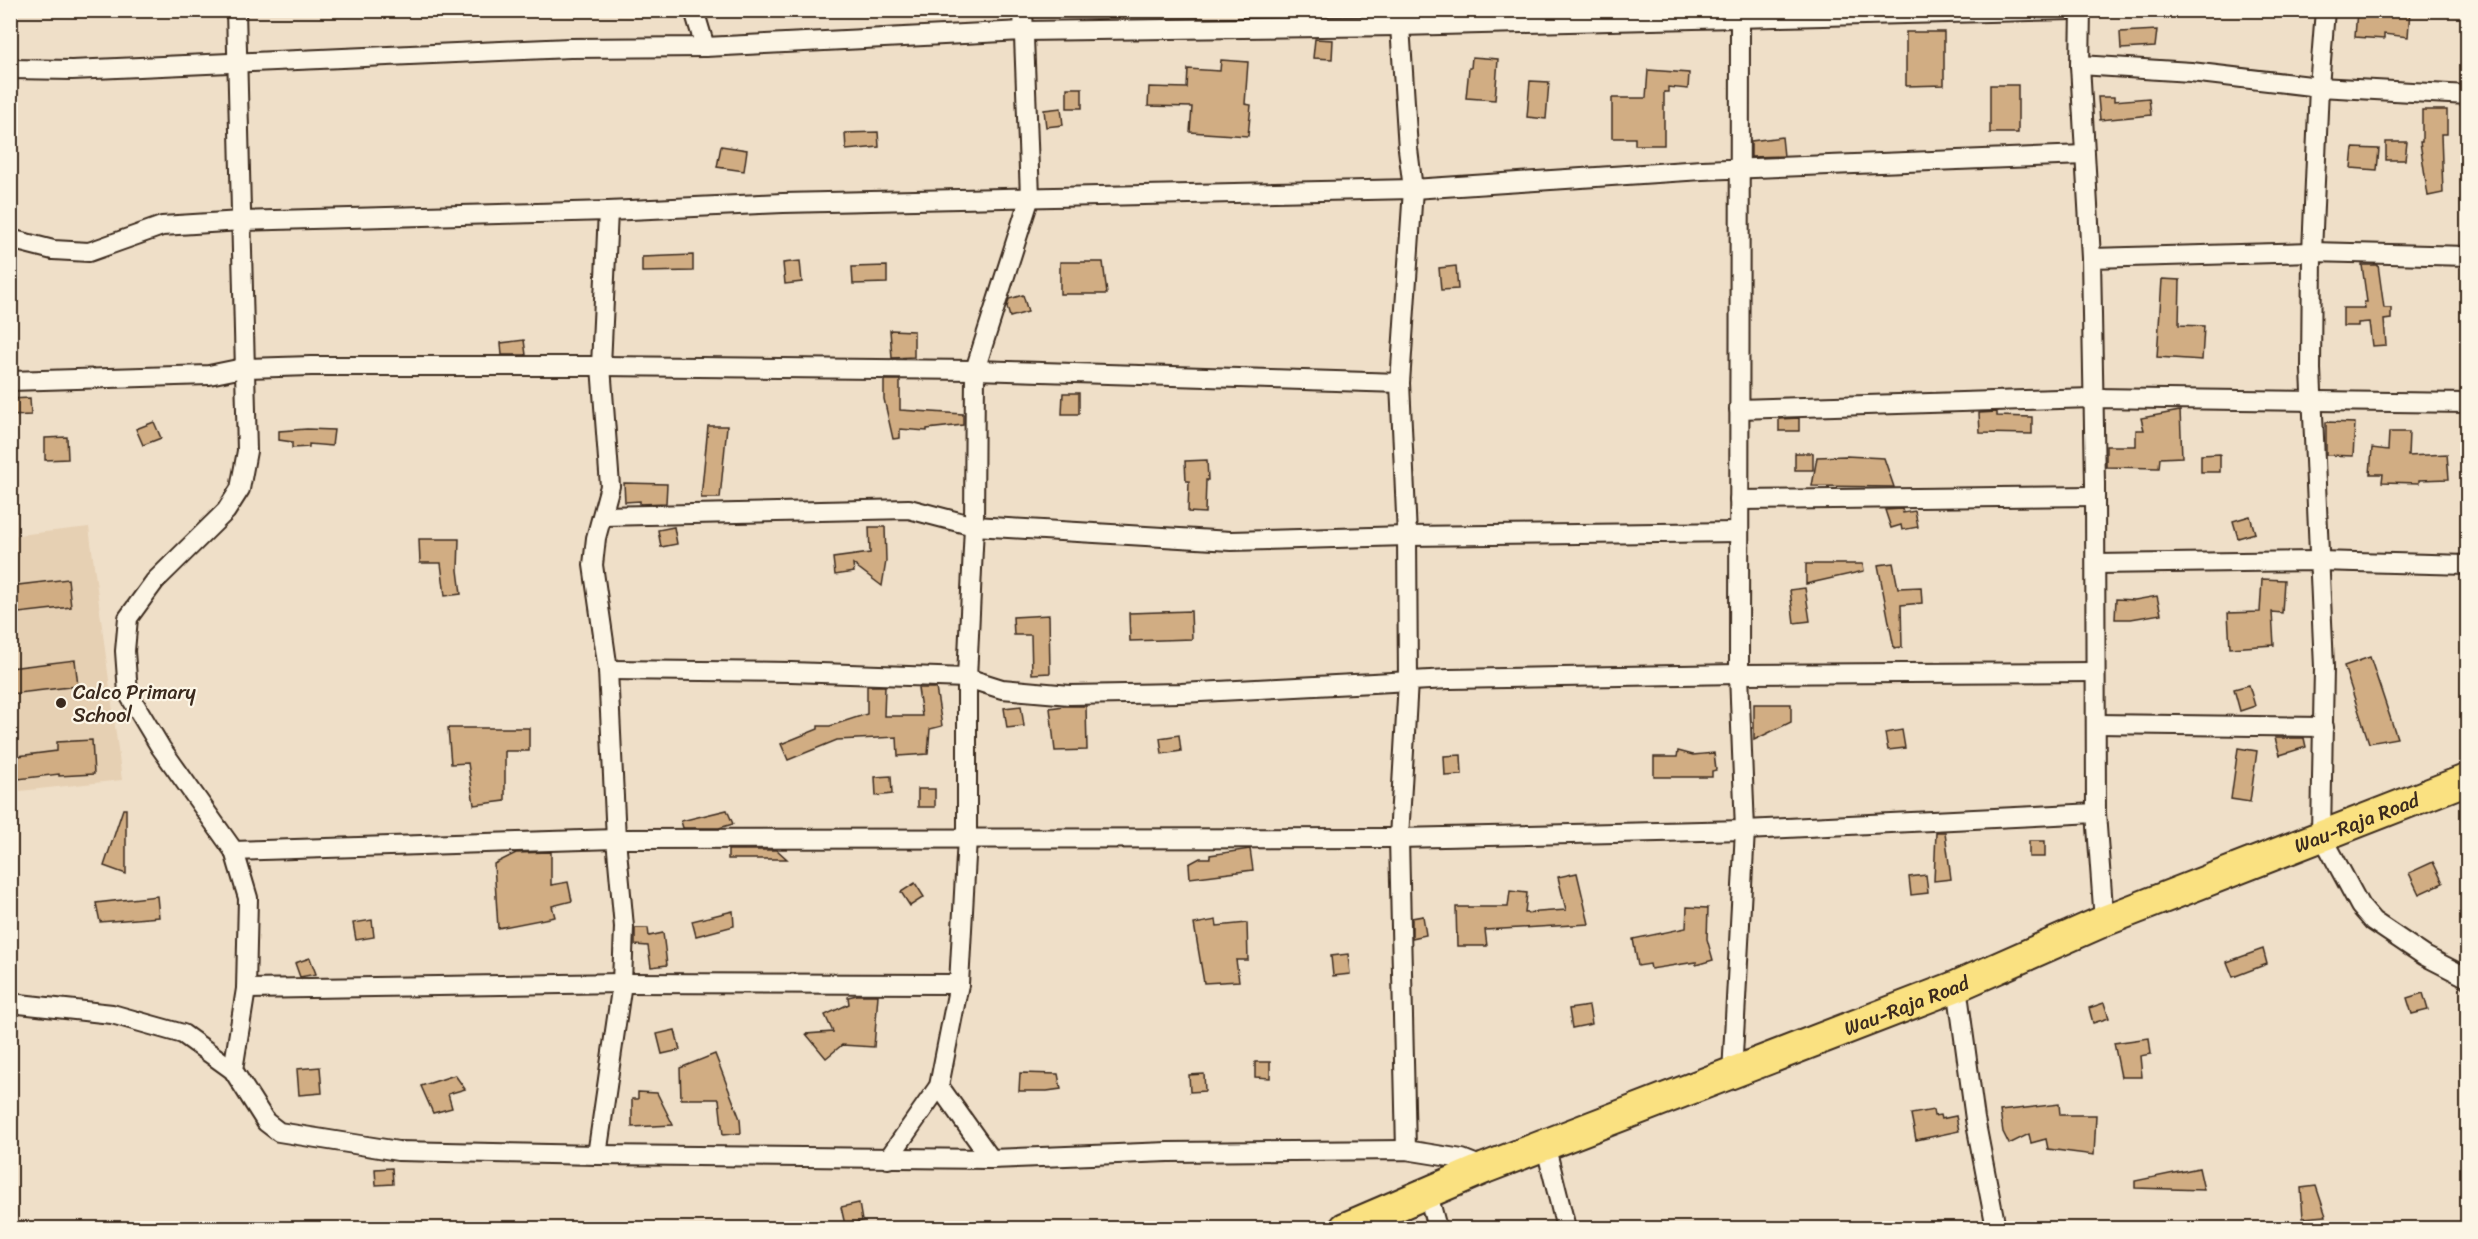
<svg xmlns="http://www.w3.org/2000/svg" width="2478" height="1239" font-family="Sriracha,sans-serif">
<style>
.built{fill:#e6d0b3}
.building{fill:#d1ad83;stroke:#3b2a1e;stroke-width:1.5}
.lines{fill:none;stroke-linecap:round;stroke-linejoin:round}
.minor-casing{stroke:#3b2a1e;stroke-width:22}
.primary-casing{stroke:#3b2a1e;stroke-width:34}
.minor{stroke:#fcf5e5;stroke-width:18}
.primary{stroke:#fae181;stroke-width:30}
.poi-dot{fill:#3b2a1e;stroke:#fcf5e5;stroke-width:2}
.labels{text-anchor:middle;stroke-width:4.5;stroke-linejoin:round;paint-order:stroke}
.poi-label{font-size:20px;fill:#3b2a1e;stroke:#fcf5e5;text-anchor:start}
.street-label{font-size:20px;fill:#3b2a1e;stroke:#fcf5e5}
</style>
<rect width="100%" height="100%" fill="#efdfc8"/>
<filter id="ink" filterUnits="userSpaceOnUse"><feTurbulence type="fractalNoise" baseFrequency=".0167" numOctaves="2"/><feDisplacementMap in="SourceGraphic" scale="12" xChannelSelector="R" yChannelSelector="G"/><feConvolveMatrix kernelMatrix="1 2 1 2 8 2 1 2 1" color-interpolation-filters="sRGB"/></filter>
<g filter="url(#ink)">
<path class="built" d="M89 527 122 780 11 792 10 536Z"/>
<g class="building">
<path d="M2357 10H2410L2408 37 2384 34V39L2355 37Z"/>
<path d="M2157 30 2155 47 2121 49 2120 32Z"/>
<path d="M1906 32H1944V85L1906 86Z"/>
<path d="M1315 39 1333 40 1332 59 1313 58Z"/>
<path d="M1472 57 1498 59 1495 100 1466 98 1469 68H1471Z"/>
<path d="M1221 60 1248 62 1245 104 1251 105 1248 136 1190 132 1192 107 1148 106 1149 87 1187 88 1188 69 1220 71Z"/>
<path d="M1648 70 1689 73 1688 89 1668 87V92H1664V145H1635V138H1612V98H1646Z"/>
<path d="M1530 81 1549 82 1546 119 1527 117Z"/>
<rect x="1990" y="85" width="28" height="48"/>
<rect x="1067" y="88" width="15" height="20"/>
<path d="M2098 97H2114V101L2149 98 2151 115 2100 120Z"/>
<path d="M1061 108 1063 125 1046 127 1044 110Z"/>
<path d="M2422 110H2447V134H2441L2443 193 2428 196 2420 142H2422Z"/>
<path d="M878 132 879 147 846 150 845 133Z"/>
<path d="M1782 137 1784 156 1751 157V141Z"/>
<path d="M2386 142H2407L2405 160H2386Z"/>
<path d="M721 146 747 150 744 171 717 167Z"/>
<path d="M2353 148 2379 149 2377 170 2351 168Z"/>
<path d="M693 255V271L642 272V257Z"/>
<path d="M800 261 802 282 785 284 783 263Z"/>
<path d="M1060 262H1103L1107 294H1060Z"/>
<path d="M2362 265H2378L2384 308H2391V319L2384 320 2386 345 2372 346 2369 322 2358 323V326H2343V308H2365L2364 302H2367Z"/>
<path d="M887 266V283L853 284 852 267Z"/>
<path d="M1456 266 1458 289 1441 290 1439 268Z"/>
<path d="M2162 279 2180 280 2179 325 2204 326 2202 360 2157 357Z"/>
<path d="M1023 295 1028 312 1010 317 1007 307 1009 299Z"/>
<path d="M890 330 914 331V357L892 358Z"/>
<path d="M524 340 526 355H502L501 343Z"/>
<path d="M884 380H900V410L963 414V425L927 429V431L900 429V438L893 439 884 399Z"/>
<path d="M1063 393H1079V414H1062Z"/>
<path d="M30 398 31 415 10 416V399Z"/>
<path d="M2180 411 2182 457 2160 458 2159 468 2106 467V446H2136V430H2144L2141 418Z"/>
<path d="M1997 412V416L2032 417V434L1980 433 1979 413Z"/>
<path d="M1799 418V431H1779V419Z"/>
<path d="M154 422 161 438 143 445 136 429Z"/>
<path d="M2326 422 2355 423 2353 456 2326 455Z"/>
<path d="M708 426H727L720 498H701Z"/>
<path d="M307 429 334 430 332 446 309 444V447L292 448V442L279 440V431Z"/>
<path d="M2389 432H2409L2408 456 2447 454 2449 479 2419 480V483L2382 482 2383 474H2370L2372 448 2388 450Z"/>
<path d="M67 437 68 459 45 460V438Z"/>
<rect x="1795" y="453" width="18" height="17"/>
<path d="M2220 454V472H2201V455Z"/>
<path d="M1846 456 1884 458 1894 487 1812 486 1817 457Z"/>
<path d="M1207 460 1208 480H1206L1205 513 1188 512 1189 481H1186L1185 461Z"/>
<path d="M624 483 667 484 666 503 640 504V501L625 502Z"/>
<path d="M1902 509 1903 513 1915 511 1918 527 1902 530 1901 525 1891 528 1885 510Z"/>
<path d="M2250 516 2255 533 2238 538 2233 521Z"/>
<path d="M674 527 677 544 661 547 658 530Z"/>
<path d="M869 527H885L886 561 882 586 853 564 854 572 835 575 833 558 870 553Z"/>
<path d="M419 539H459L458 570 461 594 445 596 441 563H420Z"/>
<path d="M1893 563 1898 588 1921 587 1922 603 1901 605 1902 647 1894 648 1878 565Z"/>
<path d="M1806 564H1863L1864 571 1806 584Z"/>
<path d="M68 579 71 607 10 614V586Z"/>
<path d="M2262 579 2284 580 2282 613 2272 612 2274 645 2230 648 2228 613 2260 612Z"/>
<path d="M1805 588 1810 621 1794 623 1790 590Z"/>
<path d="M2157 596 2161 614 2131 619H2115L2116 599 2135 600Z"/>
<path d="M1191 611 1192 639 1130 641 1129 613Z"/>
<path d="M1049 615 1050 673 1032 674 1031 635H1014L1013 617Z"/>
<path d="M2370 657 2397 738 2369 743 2344 666Z"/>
<path d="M75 660 78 686 10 694V668Z"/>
<path d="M2249 685 2255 706 2240 711 2234 689Z"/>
<path d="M867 686H885L884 716H922L918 688H936L942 726 930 729 928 754 898 756 897 737 837 740 788 760 781 744 818 729V726H830L867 714Z"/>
<path d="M1754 704H1791V722L1754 740Z"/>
<path d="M1021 706 1024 726 1007 728 1004 708Z"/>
<path d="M1064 706H1086L1087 750 1055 751 1050 708Z"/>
<path d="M448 728H529V751H505V801L474 805 468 763 451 764Z"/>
<path d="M1902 730 1905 748 1888 750 1885 733Z"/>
<path d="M1179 735 1181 751 1162 754 1160 738Z"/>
<path d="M2275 738H2304L2306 747 2280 755Z"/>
<path d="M92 740 94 774 59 776V774L10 780V757L57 751V742Z"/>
<path d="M2238 748 2257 751 2250 802 2231 799Z"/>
<path d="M1678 751 1693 755 1714 753 1716 770 1712 771V777H1654V757H1677Z"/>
<path d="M1461 755 1462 775 1445 776 1444 756Z"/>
<path d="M891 776 892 794 876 796 875 777Z"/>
<rect x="918" y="789" width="17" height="18"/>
<path d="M123 809H126V874L104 866Z"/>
<path d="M727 810 733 824 719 828H683L681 821Z"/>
<path d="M1936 832H1945L1951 879 1934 881Z"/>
<rect x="2029" y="841" width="16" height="16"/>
<path d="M1250 849 1253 870 1190 878 1189 864 1200 858H1210V855Z"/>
<path d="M728 850H777L787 859H728Z"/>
<path d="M551 852V885L568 882 572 901 552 906 555 917 498 928 494 864 516 853Z"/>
<path d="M2433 862 2443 883 2419 894 2409 873Z"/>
<path d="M1577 873 1589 924 1485 930 1487 946H1457L1456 907H1508L1510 891 1527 893 1525 913 1566 910 1558 877Z"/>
<path d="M1926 875 1928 893 1911 895 1909 877Z"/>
<path d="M915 883 924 897 910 906 901 892Z"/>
<path d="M157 896 159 917 100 922 96 903Z"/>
<path d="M1687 907 1708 908 1707 939 1713 960 1696 965V962L1651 969 1650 964 1638 966 1633 939 1686 928Z"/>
<path d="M733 911 734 926 696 936 692 921Z"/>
<path d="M1423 916 1426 935 1412 938V918Z"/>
<path d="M372 920 374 937 356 940 353 923Z"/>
<path d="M1216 920 1217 926 1247 923 1248 960H1236L1239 981 1204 983 1194 924Z"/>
<path d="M635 928H648L649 936 663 933 667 965 651 967 648 946 635 945Z"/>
<path d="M2263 949 2267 964 2233 977 2227 962Z"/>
<path d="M1348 954 1350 974 1333 976 1331 956Z"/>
<path d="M310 958 316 974 300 977 295 963Z"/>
<path d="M2423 993 2428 1010 2412 1014 2407 998Z"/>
<path d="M857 995H878L874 1047 842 1045 826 1058 806 1034 833 1032 825 1015 849 1004 848 997Z"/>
<path d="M2104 1003 2109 1018 2093 1023 2089 1008Z"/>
<path d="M1589 1006 1592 1024 1572 1028 1569 1009Z"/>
<path d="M675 1030 680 1050 662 1054 657 1034Z"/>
<path d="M2149 1038 2151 1054 2140 1056 2142 1077H2121L2114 1043Z"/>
<path d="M715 1054 740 1119 741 1133 723 1135 719 1099H681L680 1068Z"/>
<path d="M1255 1062H1270V1078L1255 1077Z"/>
<path d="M320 1067 322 1093 299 1095 297 1069Z"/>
<path d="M1020 1073 1058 1074 1061 1089 1047 1091H1019Z"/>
<path d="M1204 1074 1205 1091 1190 1092 1189 1075Z"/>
<path d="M455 1075 465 1089 448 1094 452 1108 433 1113 421 1086Z"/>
<path d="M638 1092 657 1093 673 1125 632 1127V1099H638Z"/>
<path d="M2059 1104 2060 1115H2096L2094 1155 2048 1149 2046 1139 2031 1143 2029 1134 2009 1144 2003 1132 2000 1111Z"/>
<path d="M1933 1110 1934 1116 1940 1115 1941 1119 1956 1116 1959 1131 1916 1140 1911 1114Z"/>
<path d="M392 1168 393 1184 376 1185 375 1169Z"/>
<path d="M2199 1168 2204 1190 2135 1188V1181Z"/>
<path d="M2316 1186 2326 1216 2303 1218 2301 1188Z"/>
<path d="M859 1203 862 1221 845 1225 841 1207Z"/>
</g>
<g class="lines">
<g class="minor-casing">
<g id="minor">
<path d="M694 10 705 47"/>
<path d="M1399 10 1408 149 1413 189 1400 383 1407 536 1408 681 1399 838 1406 1150"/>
<path d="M2081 10 2080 65 2091 258 2095 484 2096 813 2104 921"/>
<path d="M2325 10 2319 87 2312 252 2311 369 2324 667 2321 834 2360 906 2373 921 2425 956 2468 978"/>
<path d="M2080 65 2191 72 2319 87 2468 95"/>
<path d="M10 69 72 70 570 48 705 47 1023 31 1399 26 2072 10"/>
<path d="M10 239 53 250 89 252 162 226 241 221 608 211 783 203 1413 189 1702 170 2085 155"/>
<path d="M2091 258 2312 252 2468 256"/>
<path d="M10 381 209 375 243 368 311 366H601L975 370 1400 383"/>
<path d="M1739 409 2093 398 2468 403"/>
<path d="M1739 500 2095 496"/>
<path d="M603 516 909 509 974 526 1231 541 1407 536 1739 532"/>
<path d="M2096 564 2318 561 2468 565"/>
<path d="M608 670 791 672 967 678 1002 689 1070 695 1181 693 1449 679 1739 674 2094 672"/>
<path d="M2096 724 2324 727"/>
<path d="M234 851 616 839 1399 838 1745 830 2096 813"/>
<path d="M1957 986 1975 1119 1996 1228"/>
<path d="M246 989 622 983 959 984"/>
<path d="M10 1003 112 1014 183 1034 233 1070 266 1122 279 1132 398 1151 597 1155 991 1159 1168 1152 1406 1150 1462 1159 1485 1168"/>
<path d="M233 1070 246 989 248 898 234 851 161 748 128 693 125 651 128 618 155 581 226 511 240 489 247 451 236 10"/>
<path d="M1732 1074 1745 830 1739 674 1740 10"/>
<path d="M939 1086 991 1159"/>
<path d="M1545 1144 1566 1228"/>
<path d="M597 1155 622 983 624 927 616 839 608 670 593 565 596 538 610 486 601 366 608 211"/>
<path d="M888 1159 939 1086 959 984 967 838V678L974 526 975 370 1030 197 1023 10"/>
<path d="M1428 1194 1437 1228"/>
</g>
</g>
<g class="primary-casing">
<g id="primary">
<path id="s1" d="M1345 1228 1485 1168 1957 986 2104 921 2468 779"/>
</g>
</g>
<use href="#minor" class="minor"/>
<use href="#primary" class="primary"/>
</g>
</g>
<circle class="poi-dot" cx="61" cy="703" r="6"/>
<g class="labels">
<g class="poi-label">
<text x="73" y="699">Calco Primary<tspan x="73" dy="23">School</tspan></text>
</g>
<g class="street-label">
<text dy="7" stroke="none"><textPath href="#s1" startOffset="1090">Wau-Raja Road</textPath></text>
<text dy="7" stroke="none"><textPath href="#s1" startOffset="604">Wau-Raja Road</textPath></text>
</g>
</g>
<rect width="2478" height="1239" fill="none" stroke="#fcf5e5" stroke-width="36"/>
<rect x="18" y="18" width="2442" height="1203" fill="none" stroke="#3b2a1e" stroke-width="2" filter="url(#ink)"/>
</svg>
